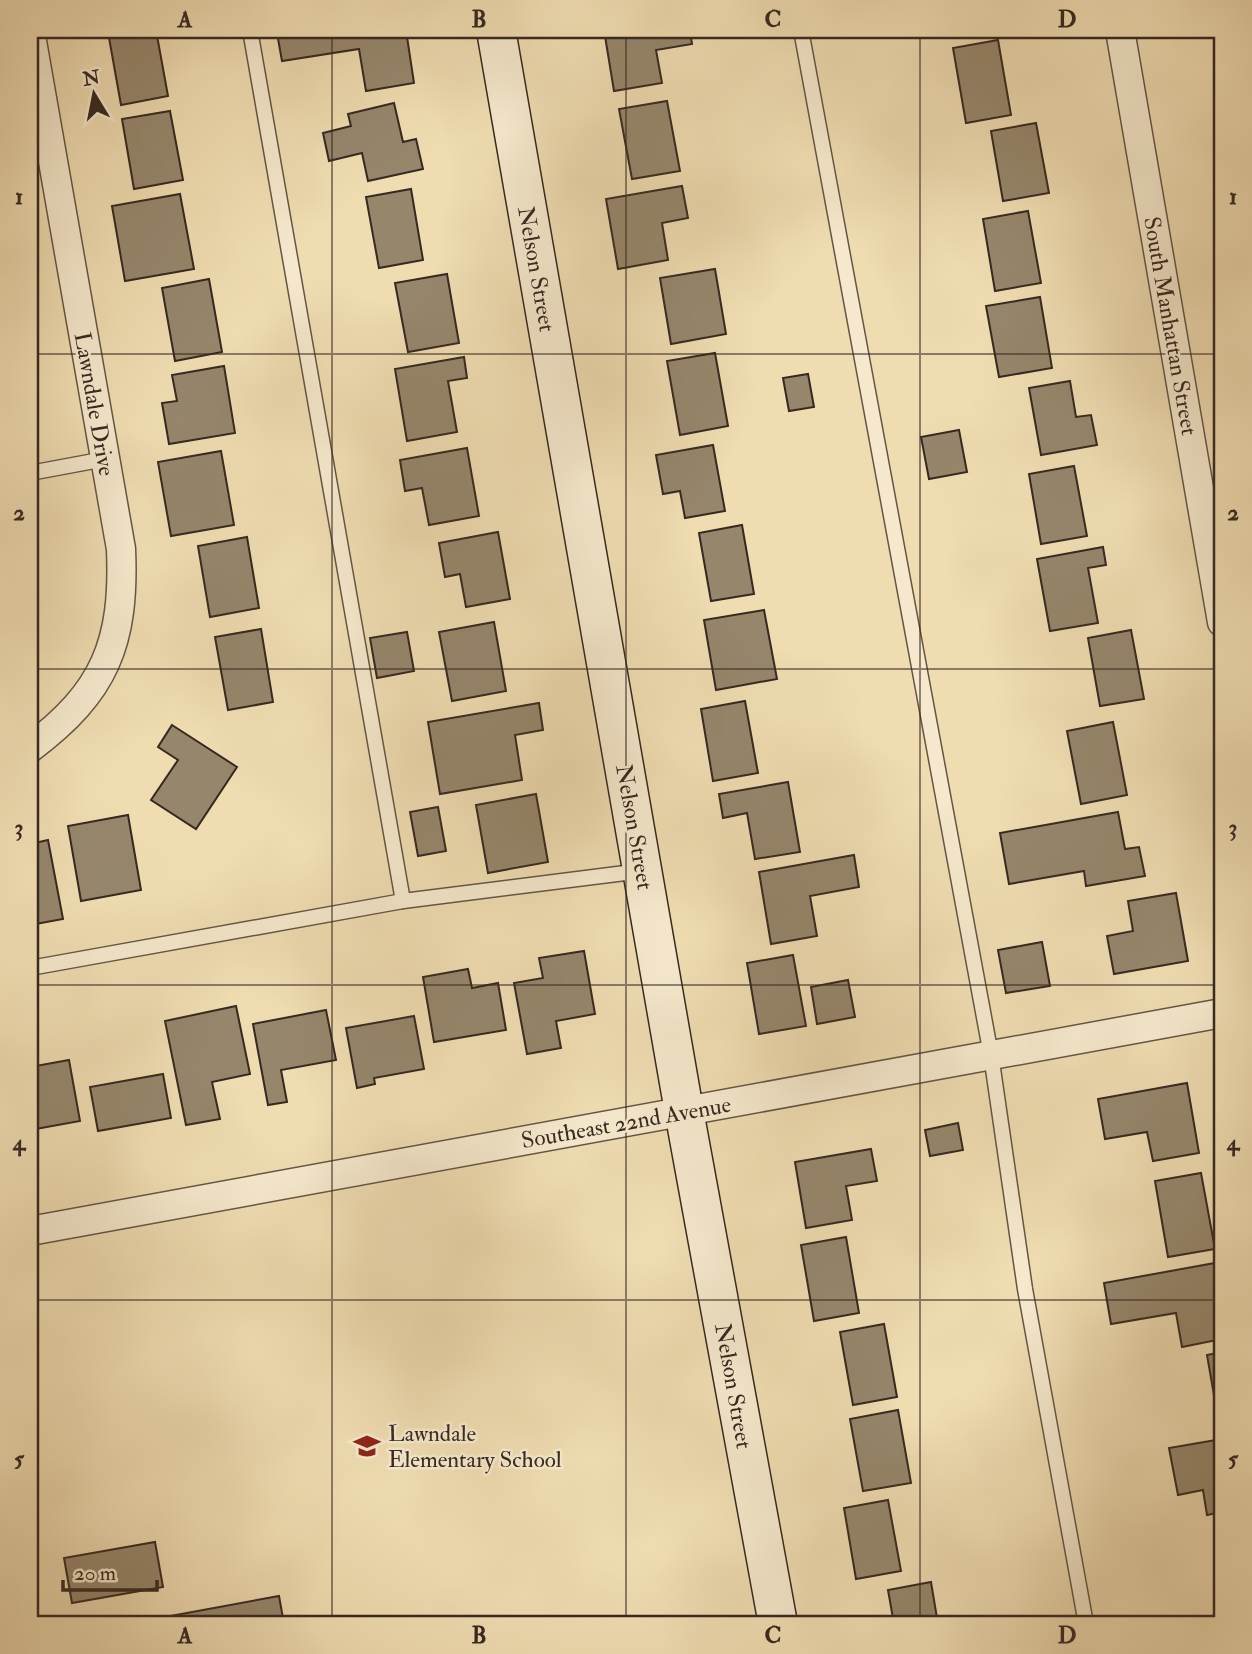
<svg xmlns="http://www.w3.org/2000/svg" width="1252" height="1654" font-family="'IM FELL Double Pica',serif">
<style>
.building{fill:#96866c;stroke:#362921;stroke-width:2}
.lines{fill:none;stroke-linecap:round;stroke-linejoin:round}
.lane-casing{stroke:#645645;stroke-width:17}
.street-casing{stroke:#645645;stroke-width:31}
.secondary-casing{stroke:#362921;stroke-width:41}
.lane{stroke:#f5e8cc;stroke-width:14}
.street{stroke:#f5e8cc;stroke-width:28}
.secondary{stroke:#f5e8cc;stroke-width:38}
.grid{fill:none;stroke:#362921;stroke-width:2;stroke-opacity:0.55}
.labels{text-anchor:middle;stroke-width:5;stroke-linejoin:round;paint-order:stroke}
.street-label{font-size:23px;fill:#362921;stroke:#f5e8cc}
.poi-label{font-size:23px;fill:#362921;stroke:#f5e8cc;text-anchor:start}
.neatline{fill:none;stroke:#362921;stroke-width:2.5}
.grid-label{font-size:23px;text-anchor:middle;font-weight:bold;fill:#362921}
</style>
<rect width="100%" height="100%" fill="#efdcb1"/>
<filter id="stains"><feTurbulence type="fractalNoise" baseFrequency=".00286" numOctaves="4"/><feColorMatrix values="0 0 0 0 .2 0 0 0 0 .09 0 0 0 0 .02 0 0 0 .5 -.17"/></filter>
<radialGradient id="worn" r=".72"><stop offset=".6" stop-color="#630" stop-opacity="0"/><stop offset="1" stop-color="#630" stop-opacity=".3"/></radialGradient>
<g class="building">
<path d="M123 30H156L168 96 121 105 108 32Z"/>
<path d="M297 30H406L414 83 366 91 359 49 282 61 277 33Z"/>
<path d="M604 30H690L692 44 656 50 662 83 614 91Z"/>
<path d="M952 30H985L953 36Z"/>
<path d="M998 40 1011 115 966 123 953 48Z"/>
<path d="M667 101 680 171 632 179 619 109Z"/>
<path d="M394 103 403 142 416 139 423 169 368 181 362 153 329 161 323 133 351 126 348 114Z"/>
<path d="M170 111 183 180 134 189 122 119Z"/>
<path d="M1036 123 1049 193 1003 201 991 131Z"/>
<path d="M682 186 688 218 662 223 668 260 618 269 606 199Z"/>
<path d="M411 189 423 260 379 268 366 197Z"/>
<path d="M180 194 194 269 125 281 112 206Z"/>
<path d="M1028 211 1041 283 995 291 983 219Z"/>
<path d="M715 269 726 334 671 344 660 278Z"/>
<path d="M447 274 459 343 408 352 395 283Z"/>
<path d="M209 279 222 352 175 361 162 288Z"/>
<path d="M1040 297 1052 368 999 377 986 306Z"/>
<path d="M715 353 728 426 680 435 667 361Z"/>
<path d="M464 357 467 378 448 381 457 432 407 441 395 369Z"/>
<path d="M224 366 235 433 169 444 162 403 177 401 172 375Z"/>
<path d="M808 374 814 407 789 411 783 378Z"/>
<path d="M1070 381 1076 417 1091 415 1097 445 1041 455 1029 388Z"/>
<path d="M959 430 967 472 929 479 921 437Z"/>
<path d="M713 445 725 511 685 518 680 491 663 494 656 455Z"/>
<path d="M467 448 479 516 429 525 422 488 405 491 400 460Z"/>
<path d="M221 451 234 525 171 536 158 462Z"/>
<path d="M1074 466 1087 536 1041 544 1029 474Z"/>
<path d="M742 525 754 594 711 601 699 533Z"/>
<path d="M498 532 510 599 466 607 460 574 445 577 439 543Z"/>
<path d="M247 537 259 608 210 617 198 546Z"/>
<path d="M1103 547 1106 565 1088 568 1098 623 1050 631 1037 559Z"/>
<path d="M764 610 777 679 716 690 704 620Z"/>
<path d="M494 622 506 691 452 701 439 632Z"/>
<path d="M261 629 273 702 228 710 215 637Z"/>
<path d="M1131 630 1144 699 1100 706 1088 638Z"/>
<path d="M407 632 414 671 377 678 370 638Z"/>
<path d="M745 701 758 773 713 781 701 709Z"/>
<path d="M539 703 543 730 515 735 522 780 440 794 428 722Z"/>
<path d="M1113 722 1127 795 1081 804 1067 731Z"/>
<path d="M172 725 237 767 196 829 151 800 178 760 158 747Z"/>
<path d="M788 782 800 852 755 859 747 813 723 818 719 794Z"/>
<path d="M536 794 548 862 488 873 476 805Z"/>
<path d="M438 807 446 851 418 856 410 812Z"/>
<path d="M1118 812 1125 849 1139 847 1145 876 1086 886 1084 871 1009 884 1000 833Z"/>
<path d="M128 815 141 890 81 901 68 826Z"/>
<path d="M48 840 63 919 30 925V844Z"/>
<path d="M854 855 859 887 810 896 817 936 771 944 759 872Z"/>
<path d="M1176 893 1188 961 1114 974 1107 936 1133 931 1128 901Z"/>
<path d="M1042 942 1050 986 1006 993 998 950Z"/>
<path d="M584 951 595 1014 556 1021 561 1048 527 1054 514 983 543 978 539 958Z"/>
<path d="M793 955 806 1026 759 1034 747 963Z"/>
<path d="M468 969 472 988 498 983 506 1030 434 1042 423 977Z"/>
<path d="M848 980 855 1017 817 1024 811 987Z"/>
<path d="M236 1006 250 1074 212 1082 220 1119 186 1125 165 1021Z"/>
<path d="M326 1010 336 1060 281 1070 287 1102 268 1105 253 1024Z"/>
<path d="M414 1016 424 1069 374 1078 375 1084 357 1088 346 1028Z"/>
<path d="M69 1060 80 1121 30 1130V1067Z"/>
<path d="M163 1074 171 1118 98 1131 90 1087Z"/>
<path d="M1187 1083 1199 1153 1153 1161 1147 1132 1105 1139 1098 1099Z"/>
<path d="M958 1123 963 1150 930 1156 925 1130Z"/>
<path d="M871 1149 877 1181 846 1186 852 1220 806 1228 795 1162Z"/>
<path d="M1201 1173 1215 1249 1168 1257 1155 1181Z"/>
<path d="M846 1237 859 1313 814 1321 801 1245Z"/>
<path d="M1215 1263 1222 1304V1339L1182 1347 1176 1313 1111 1324 1104 1283Z"/>
<path d="M884 1324 897 1397 853 1405 840 1332Z"/>
<path d="M1222 1352V1424H1219L1207 1355Z"/>
<path d="M898 1410 911 1483 863 1491 850 1419Z"/>
<path d="M1222 1439V1512L1207 1515 1203 1490 1178 1495 1169 1448Z"/>
<path d="M888 1500 901 1571 856 1579 844 1508Z"/>
<path d="M1222 1525V1557L1217 1526Z"/>
<path d="M155 1542 163 1587 72 1603 64 1558Z"/>
<path d="M931 1582 938 1624H894L888 1590Z"/>
<path d="M279 1596 284 1624H127Z"/>
</g>
<g class="lines">
<g class="lane-casing">
<g id="lane">
<path d="M250 30 403 901"/>
<path d="M801 30 991 1055 1025 1289 1086 1624"/>
<path d="M30 473 105 459"/>
<path d="M30 968 403 901 641 871"/>
</g>
</g>
<g class="street-casing">
<g id="street">
<path d="M1120 30 1222 622"/>
<path d="M30 748C105 692 125 643 121 549L30 30"/>
<path d="M30 1231 1222 1013"/>
</g>
</g>
<g class="secondary-casing">
<path id="secondary" d="M496 30 684 1111 778 1624"/>
</g>
<use href="#lane" class="lane"/>
<use href="#street" class="street"/>
<use href="#secondary" class="secondary"/>
</g>
<path class="grid" d="M332 30V1624M626 30V1624M920 30V1624M30 354H1222M30 669H1222M30 985H1222M30 1300H1222"/>
<defs>
<g id="school-bare" transform="scale(2.1)"><path d="M0-5L7-2L0 1L-7-2ZM-4 1L0 2.5L4 1V4Q0 6-4 4Z" fill="#8f2418" stroke="#f5e8cc" stroke-width="2.5" paint-order="stroke"/></g>
</defs>
<g fill-rule="evenodd">
<use href="#school-bare" x="367" y="1446"/>
</g>
<g class="labels">
<g class="street-label">
<text transform="translate(537 269) rotate(80)" y="8">Nelson Street</text>
<text transform="translate(1171 326) rotate(80)" y="8">South Manhattan Street</text>
<text transform="translate(95 404) rotate(80)" y="8">Lawndale Drive</text>
<text transform="translate(635 827) rotate(80)" y="8">Nelson Street</text>
<text transform="translate(626 1122) rotate(-10)" y="8">Southeast 22nd Avenue</text>
<text transform="translate(734 1386) rotate(80)" y="8">Nelson Street</text>
</g>
<g class="poi-label">
<text x="388" y="1441">Lawndale<tspan x="388" dy="26">Elementary School</tspan></text>
</g>
</g>
<rect width="1252" height="1654" fill="none" stroke="#efdcb1" stroke-width="77"/>
<g transform="translate(94 94) rotate(350)" stroke="#f5e8cc" stroke-width="5" paint-order="stroke">
<path d="M0-5L12 26L0 18L-12 26Z" fill="#362921"/>
<text y="-10" font-size="19" font-weight="bold" text-anchor="middle" fill="#362921">N</text>
</g>
<path d="M63 1580v10h94v-10" fill="none" stroke="#362921" stroke-width="3.5"/>
<text x="74" y="1580" font-size="21" fill="#362921" stroke="#f5e8cc" stroke-width="5" paint-order="stroke">20 m</text>
<rect x="38" y="38" width="1176" height="1578" class="neatline"/>
<g class="grid-label">
<text x="185" y="27">A</text>
<text x="479" y="27">B</text>
<text x="773" y="27">C</text>
<text x="1067" y="27">D</text>
<text x="19" y="204">1</text>
<text x="1233" y="204">1</text>
<text x="19" y="520">2</text>
<text x="1233" y="520">2</text>
<text x="19" y="835">3</text>
<text x="1233" y="835">3</text>
<text x="19" y="1150">4</text>
<text x="1233" y="1150">4</text>
<text x="19" y="1466">5</text>
<text x="1233" y="1466">5</text>
<text x="185" y="1643">A</text>
<text x="479" y="1643">B</text>
<text x="773" y="1643">C</text>
<text x="1067" y="1643">D</text>
</g>
<rect width="100%" height="100%" filter="url(#stains)"/>
<rect width="100%" height="100%" fill="url(#worn)"/>
</svg>
